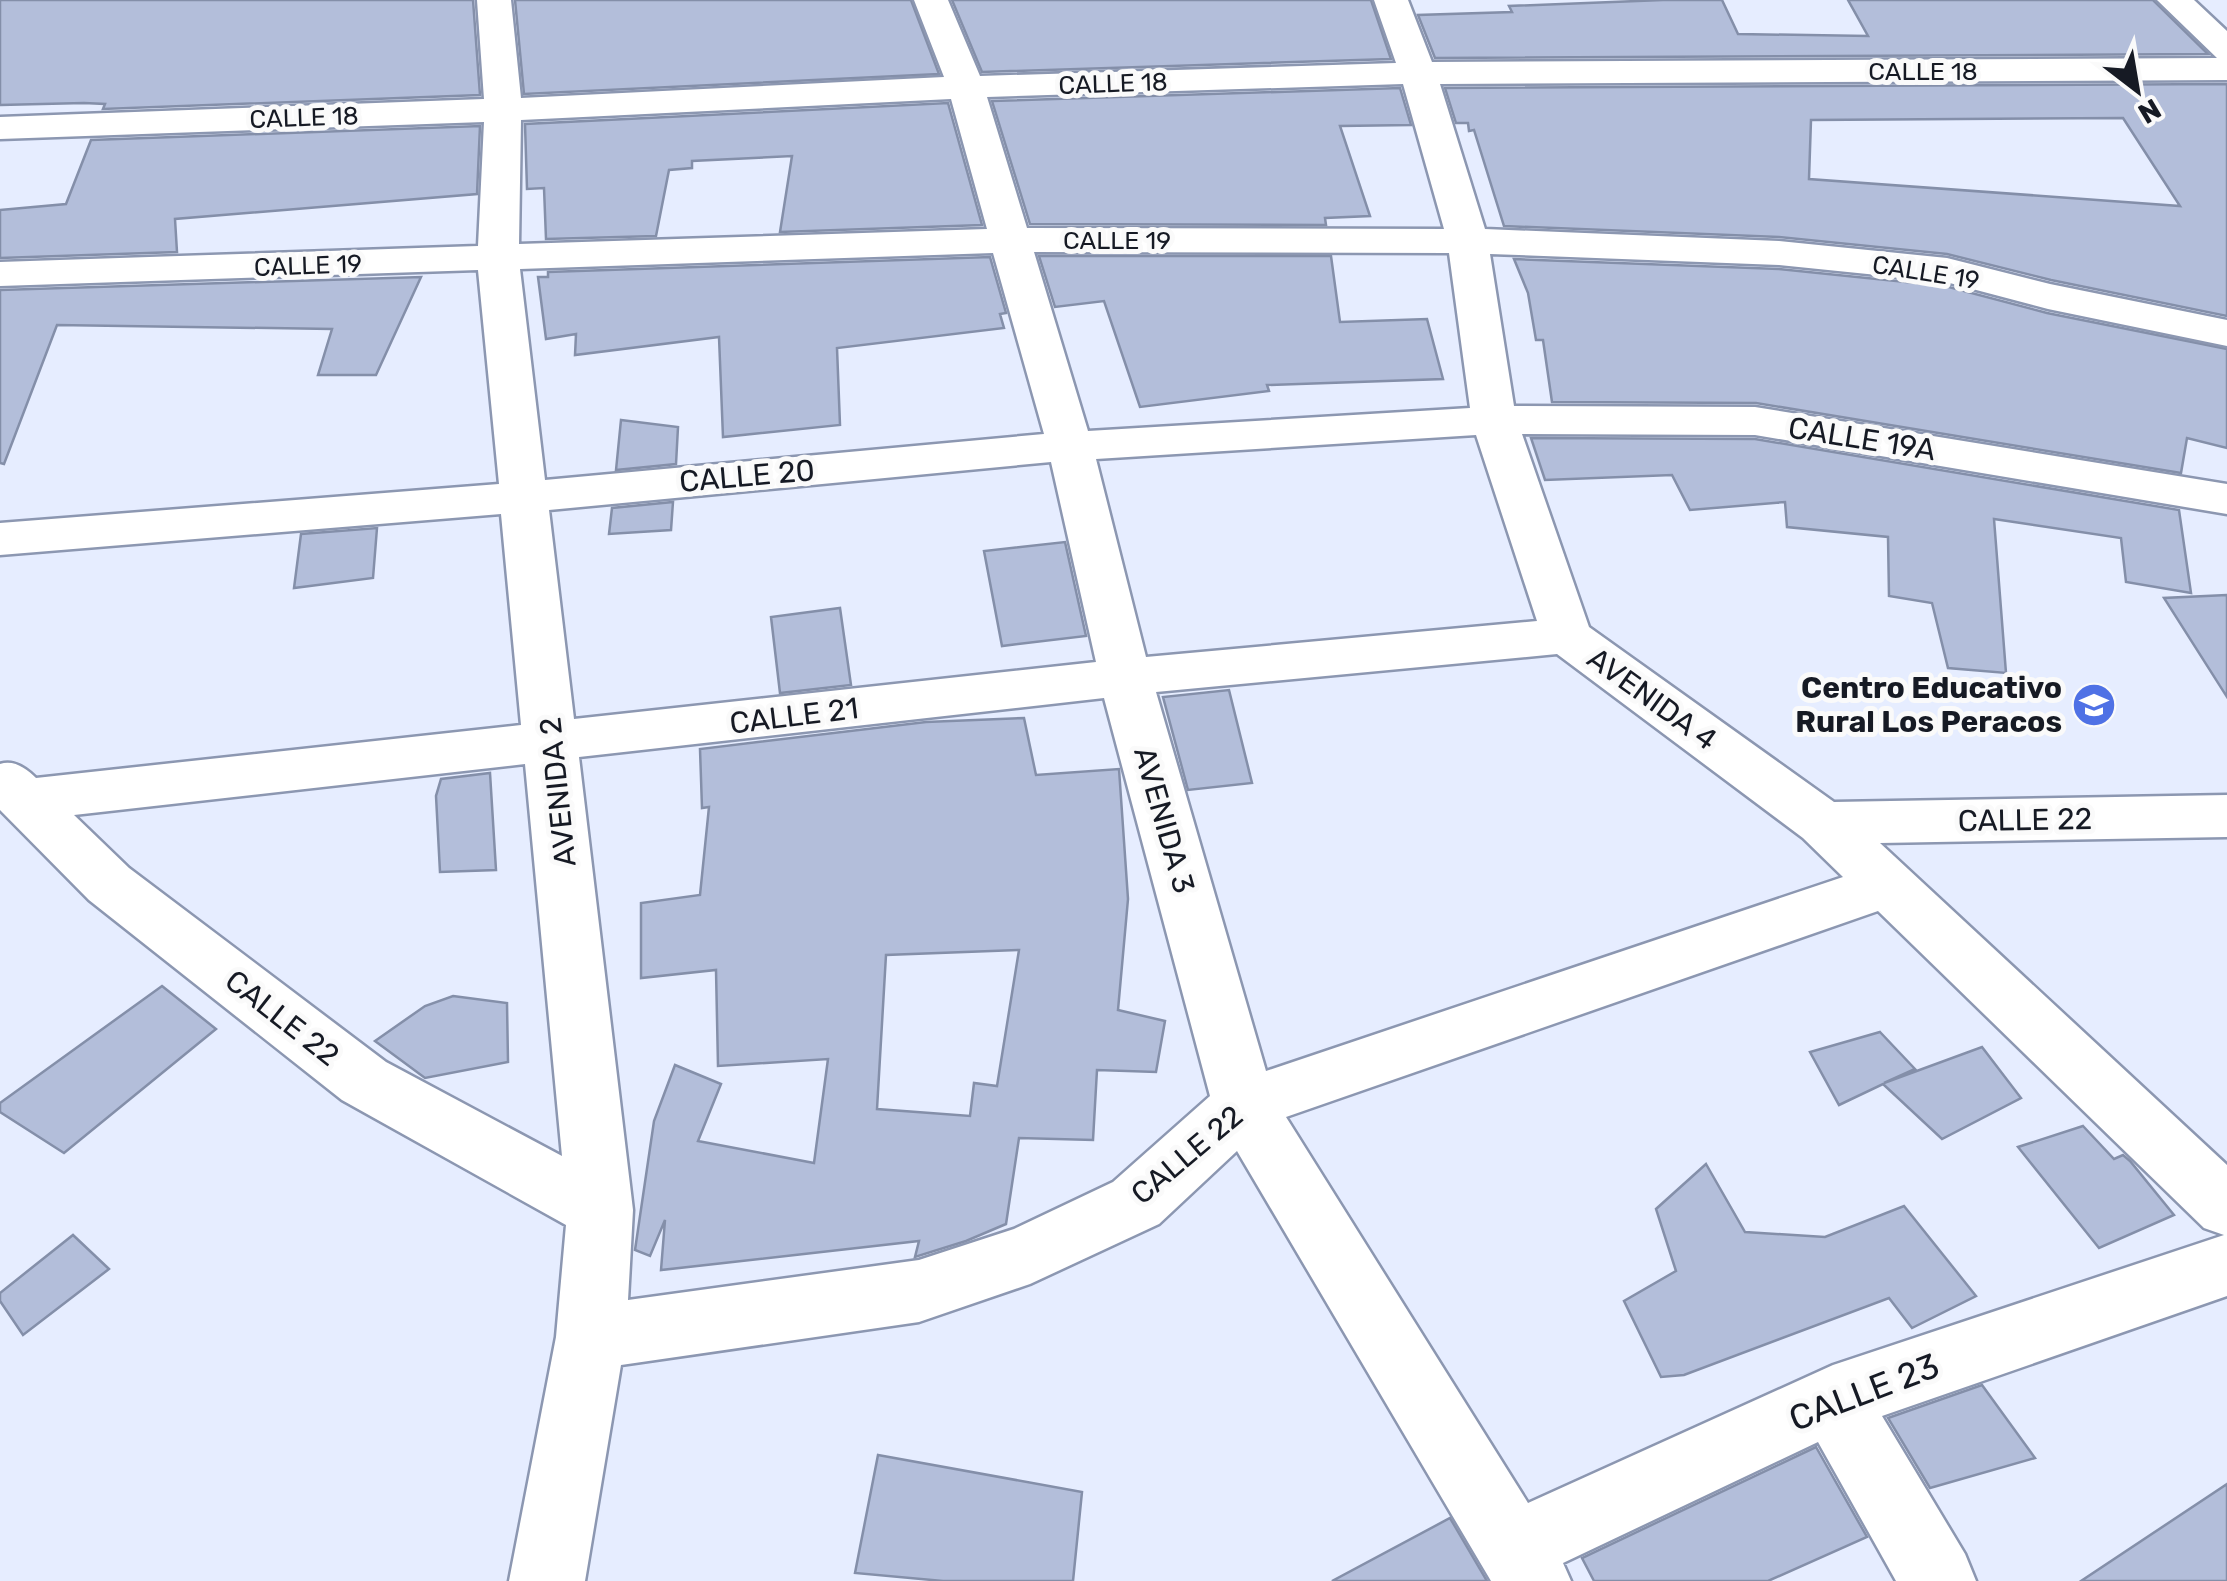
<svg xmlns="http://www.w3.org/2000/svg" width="2227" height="1581" font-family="Rubik,sans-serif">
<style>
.building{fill:#b3beda;stroke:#848fa9;stroke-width:2.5;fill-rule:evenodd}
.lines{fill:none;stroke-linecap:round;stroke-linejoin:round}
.minor-casing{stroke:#8c97b1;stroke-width:5}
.minor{fill:#fff;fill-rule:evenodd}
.labels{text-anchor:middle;stroke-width:10;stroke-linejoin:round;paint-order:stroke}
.far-street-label{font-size:25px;fill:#161a24;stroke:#fafafa}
.street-label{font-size:30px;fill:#161a24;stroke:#fafafa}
.poi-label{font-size:30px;font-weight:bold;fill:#161a24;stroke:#fafafa;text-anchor:end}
.near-street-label{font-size:35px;fill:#161a24;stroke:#fafafa}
</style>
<rect width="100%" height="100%" fill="#e6edff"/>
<g class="building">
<path d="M0 0H473L480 95 103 109 105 104 84 103 0 105Z"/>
<path d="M515 0H911L939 74 524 94Z"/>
<path d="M952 0H1371L1391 59 982 72Z"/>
<path d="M1663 0H1722L1738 34 1868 36 1848 0H2153L2208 54 1435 58 1418 15 1512 12 1509 6Z"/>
<path d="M2227 84V316L2051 280 1947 254 1779 237 1504 226 1474 130 1469 131 1468 123H1456L1445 88ZM2123 118 2180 206 1809 179 1811 120Z"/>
<path d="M1400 88 1411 125 1340 126 1370 216 1325 218 1326 225 1030 224 992 101Z"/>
<path d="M948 103 982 225 780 232 792 156 692 161V168L669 170 656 236 546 239 544 188 527 189 525 124Z"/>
<path d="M480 126 477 194 175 219 177 252 0 258V210L66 204 91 140Z"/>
<path d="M1039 256H1331L1340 322 1427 319 1443 379 1267 385 1269 391 1140 407 1104 301 1055 307Z"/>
<path d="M990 257 1006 313 1000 314 1004 328 837 348 840 425 723 437 719 337 575 355 576 334 546 339 538 277H548V272Z"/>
<path d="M1514 259 1779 269 1945 286 2047 313 2227 349V448L2187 438 2181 473 1756 403 1552 402 1543 340H1536L1528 293Z"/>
<path d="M421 277 376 375H318L332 329 57 325 4 464 0 463V290Z"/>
<path d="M621 420 678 427 676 464 616 470Z"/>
<path d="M1531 438 1755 439 2179 510 2191 593 2126 582 2121 538 1994 519 2006 673 1948 668 1932 603 1889 596 1888 537 1787 527 1785 502 1690 510 1672 475 1545 480Z"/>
<path d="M673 502 671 530 609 534 612 508Z"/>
<path d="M377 528 373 578 294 588 301 534Z"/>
<path d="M1065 542 1086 636 1002 646 984 551Z"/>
<path d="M2227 595V697L2164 598Z"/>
<path d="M840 608 851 685 780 693 771 617Z"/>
<path d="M1229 690 1252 783 1188 790 1163 697Z"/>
<path d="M1024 718 1036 775 1119 769 1128 899 1118 1010 1165 1021 1156 1072 1097 1070 1093 1140 1019 1138 1006 1224 966 1241 915 1257 919 1241 661 1270 665 1220 650 1256 635 1250 654 1121 675 1065 721 1084 698 1141 814 1163 828 1059 718 1066 716 970 641 978V903L700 895 709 807 702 808 700 749 926 722ZM1019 950 997 1086 974 1083 970 1116 877 1109 886 955Z"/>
<path d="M490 773 496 870 440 872 436 796 441 779Z"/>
<path d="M162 986 216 1029 64 1153 0 1112V1103Z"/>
<path d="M453 996 507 1003 508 1062 425 1078 375 1041 425 1006Z"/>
<path d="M1880 1032 1915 1069 1884 1083 1982 1047 2021 1098 1942 1139 1883 1084 1839 1105 1810 1052Z"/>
<path d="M2083 1126 2114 1159 2123 1155 2130 1161 2174 1215 2099 1248 2018 1147Z"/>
<path d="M1706 1164 1745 1232 1825 1237 1904 1206 1976 1296 1912 1328 1889 1298 1684 1375 1661 1377 1624 1301 1676 1271 1656 1209Z"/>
<path d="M73 1235 109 1269 23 1335 0 1301V1293Z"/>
<path d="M1982 1385 2035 1458 1930 1488 1888 1418Z"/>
<path d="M1816 1447 1867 1537 1768 1581H1594L1582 1558Z"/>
<path d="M878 1455 1082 1492 1073 1581H943L855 1573Z"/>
<path d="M2227 1484V1581H2081Z"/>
<path d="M1450 1518 1487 1581H1332Z"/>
</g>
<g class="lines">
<g class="minor-casing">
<path id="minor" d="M477 0H511L521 98 944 77 914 0H948L980 76 1396 63 1374 0H1408L1432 62 2217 58 2157 0H2194L2227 31V80L1440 84 1485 229 1779 241 1947 258 2050 284 2227 320V346L2048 309 1946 282 1779 265 1490 254 1514 406 1755 407 2227 484V514L1755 435 1522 434 1589 627 1834 802 2227 795V837L1880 843 2227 1165V1296L1882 1416 1965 1554 1976 1581H1896L1818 1442 1563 1563 1571 1581H1491L1237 1151 1159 1224 1030 1284 919 1322 621 1365 585 1581H509L556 1337 566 1225 342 1100 89 900 0 810V764C14 759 27 769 36 778L521 725 501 514 0 555V523L499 484 478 270 0 286V262L478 246 484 122 0 139V117L484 99ZM1403 84 1444 229 1027 228 987 97ZM951 99 987 229 519 244 521 120ZM1034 252 1449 253 1470 408 1088 431ZM993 253 1044 434 545 480 520 269ZM1476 435 1537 621 1146 657 1096 459ZM1051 462 1096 662 574 719 549 510ZM1557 654 1803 838 1843 877 1266 1071 1156 692ZM1104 698 1210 1096 1113 1182 1014 1229 919 1260 628 1300 633 1210 579 757ZM525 764 562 1156 386 1062 129 868 74 815ZM1878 911 2204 1228 2224 1235 1833 1365 1528 1503 1286 1117Z"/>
</g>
<use href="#minor" class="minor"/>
</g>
<defs>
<g id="school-disc" transform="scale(2.25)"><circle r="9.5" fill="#4f71e5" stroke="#fafafa"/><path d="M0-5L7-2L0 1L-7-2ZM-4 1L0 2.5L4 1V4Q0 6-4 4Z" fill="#fff"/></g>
</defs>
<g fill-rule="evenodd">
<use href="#school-disc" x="2094" y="705"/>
</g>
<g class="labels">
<g class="far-street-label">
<text x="1923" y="80">CALLE 18</text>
<text transform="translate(1113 83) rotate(-2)" y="9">CALLE 18</text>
<text transform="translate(304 117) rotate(-2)" y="9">CALLE 18</text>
<text x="1117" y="249">CALLE 19</text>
<text transform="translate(308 265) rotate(-2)" y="9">CALLE 19</text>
<text transform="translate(1926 272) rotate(9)" y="9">CALLE 19</text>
</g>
<g class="street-label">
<text transform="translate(1862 439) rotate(9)" y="10">CALLE 19A</text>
<text transform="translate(747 476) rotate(-5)" y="10">CALLE 20</text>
<text transform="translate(1652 699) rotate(36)" y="10">AVENIDA 4</text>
<text transform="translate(794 716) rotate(-7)" y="10">CALLE 21</text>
<text transform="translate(558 792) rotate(-96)" y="10">AVENIDA 2</text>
<text transform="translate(1164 820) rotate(74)" y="10">AVENIDA 3</text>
<text transform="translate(2025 820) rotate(-1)" y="10">CALLE 22</text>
<text transform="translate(282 1018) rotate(38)" y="10">CALLE 22</text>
<text transform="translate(1187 1155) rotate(-40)" y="10">CALLE 22</text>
</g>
<g class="poi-label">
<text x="2062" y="698">Centro Educativo<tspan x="2062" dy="34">Rural Los Peracos</tspan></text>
</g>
<g class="near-street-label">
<text transform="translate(1864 1392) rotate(-21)" y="12">CALLE 23</text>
</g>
</g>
<g transform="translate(2137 90) rotate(149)" stroke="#fafafa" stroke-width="8" paint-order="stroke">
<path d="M0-8L18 38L0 25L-18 38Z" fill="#161a24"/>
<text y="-15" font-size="28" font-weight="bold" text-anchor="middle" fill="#161a24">N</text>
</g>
</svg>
